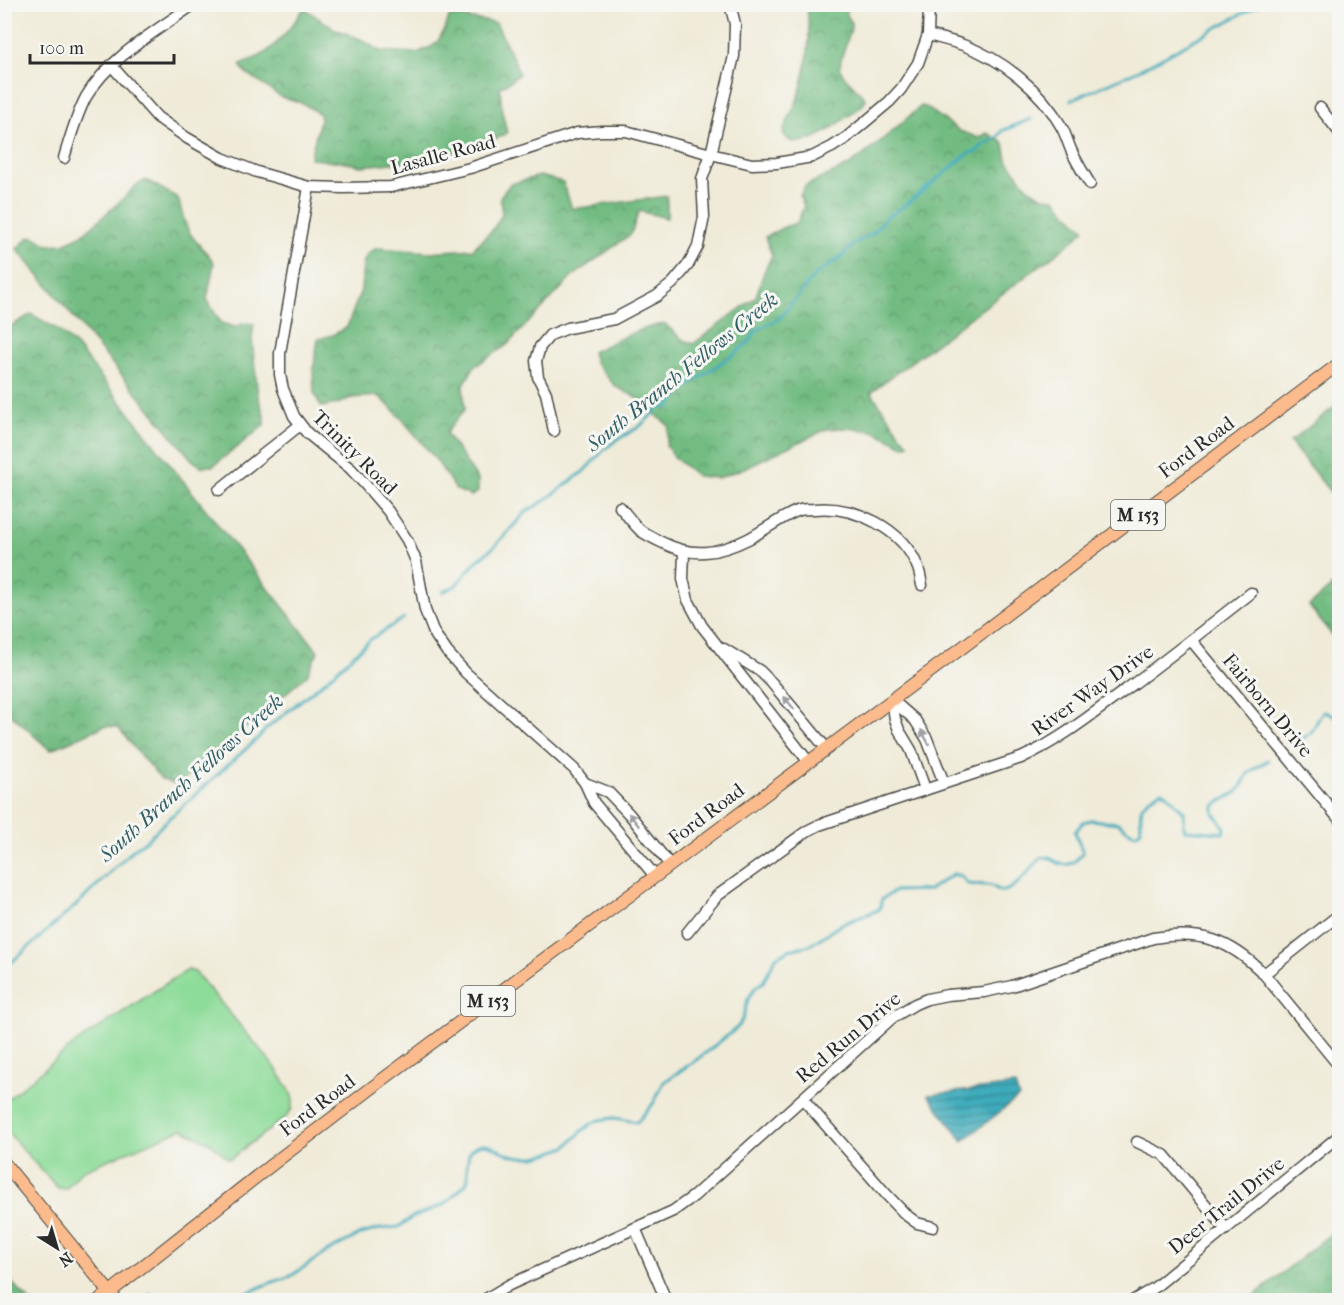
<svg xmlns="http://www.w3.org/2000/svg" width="1344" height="1305" font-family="'IM FELL French Canon',serif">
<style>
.grass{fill:#8edc9a;stroke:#5c8462;stroke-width:1.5}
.forest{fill:url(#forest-crowns);stroke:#4e7456;stroke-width:1.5}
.water{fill:url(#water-rules);stroke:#346b73;stroke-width:1.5}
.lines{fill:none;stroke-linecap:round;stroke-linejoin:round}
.stream{stroke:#3dabbb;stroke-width:3}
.minor-casing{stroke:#494845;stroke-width:13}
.major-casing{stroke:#494845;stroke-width:14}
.minor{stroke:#fff;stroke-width:10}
.major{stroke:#fbbb8c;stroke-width:12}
.oneway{fill:#a0a0a0}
.labels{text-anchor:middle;stroke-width:6;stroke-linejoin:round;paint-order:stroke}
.shield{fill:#f6f6f2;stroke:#686867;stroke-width:1.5}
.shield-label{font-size:18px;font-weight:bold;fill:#2b2b2b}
.street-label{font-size:20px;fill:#2b2b2b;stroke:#f6f6f2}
.water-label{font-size:21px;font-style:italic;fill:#325e65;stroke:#f6f6f2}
</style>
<defs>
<pattern id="forest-crowns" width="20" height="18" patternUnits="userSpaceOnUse" patternTransform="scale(1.5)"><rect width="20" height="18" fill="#72bc82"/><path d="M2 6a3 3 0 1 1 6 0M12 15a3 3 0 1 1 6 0" fill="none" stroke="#5e996b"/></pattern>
<pattern id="water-rules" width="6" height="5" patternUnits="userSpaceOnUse" patternTransform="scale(1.5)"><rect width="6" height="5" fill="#3dabbb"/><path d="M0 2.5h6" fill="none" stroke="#338b98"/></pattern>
</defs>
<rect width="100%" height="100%" fill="#f6f6f2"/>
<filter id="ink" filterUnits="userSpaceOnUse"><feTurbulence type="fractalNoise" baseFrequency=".0167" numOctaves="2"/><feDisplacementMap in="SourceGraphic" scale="12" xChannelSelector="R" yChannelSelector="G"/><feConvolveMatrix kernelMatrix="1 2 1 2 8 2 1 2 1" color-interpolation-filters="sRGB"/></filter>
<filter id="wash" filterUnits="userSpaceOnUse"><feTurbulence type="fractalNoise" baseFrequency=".008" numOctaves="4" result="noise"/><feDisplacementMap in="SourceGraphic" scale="24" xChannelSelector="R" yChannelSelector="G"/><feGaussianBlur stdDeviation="1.35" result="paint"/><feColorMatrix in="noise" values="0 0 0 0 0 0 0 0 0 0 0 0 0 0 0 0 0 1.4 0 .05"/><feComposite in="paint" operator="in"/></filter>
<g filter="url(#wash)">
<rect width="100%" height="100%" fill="#f0ebd8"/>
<path class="grass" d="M188 970 195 972 275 1067 289 1089 293 1099 292 1109 286 1117 230 1159 225 1156 212 1144 182 1129 81 1171 66 1189 58 1188 31 1159 5 1129V1101L77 1042 176 977Z"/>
<g class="forest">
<path d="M805 5H846L847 15 851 22V29L841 59 840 68 843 75 866 99 863 105C849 116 808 151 789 140 787 139 784 135 783 133 786 122 792 113 796 103 806 76 814 32 805 5Z"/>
<path d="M304 8 335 29 360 39 380 51 395 52 417 53 433 46 438 41 445 29 449 17 456 16 496 23 515 62 519 74 511 81 500 87 502 111 507 133 490 142 423 160 361 166 341 161H327L310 158 320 120V114L302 103 281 97 253 78 245 72 240 65C247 61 255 59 262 55 280 43 293 25 304 8Z"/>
<path d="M921 106 926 107 960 131 979 138 987 133 1004 143 1007 160 1029 189 1043 197 1055 198 1073 219 1085 229 1073 241 871 392 900 434 909 444 904 446 873 431 845 428 827 429 742 469 718 478 697 476 675 458 666 446 669 426 636 397 616 387 595 363 592 352C615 341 640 327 665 324L682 339 693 344 756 297 764 272 772 255 765 237 784 227 797 223 804 206 800 196 805 186 848 166 875 146Z"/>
<path d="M540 176 563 182 572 209 667 196V218L639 211 631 234 572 277 507 345 474 367 463 386 465 409 446 433 478 480V492L471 496 456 490 437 461 402 419 379 396 351 398 337 404 321 407 314 393 313 371 318 339 333 335 347 327 361 290 363 263 368 253 377 248 430 252 473 249 493 229 502 215 500 197 510 184Z"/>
<path d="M146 180 178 198C182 213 185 229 195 240 201 248 209 254 214 263L207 300 221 323 235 327 246 323 254 324 252 339 258 396 265 418V425L213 466H201L192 460 17 249 28 238 33 236 48 245 64 244 82 235 124 198 135 186Z"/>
<path d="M31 314 57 329 77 347 318 651 307 675 178 785 161 779 139 754 118 727 104 726 50 750 5 709V330Z"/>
<path d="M1339 403V503L1290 442Z"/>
<path d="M1339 580V644L1309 606Z"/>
<path d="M1339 1227V1300H1249Z"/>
<path d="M5 1255 11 1282 29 1300H5Z"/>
</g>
<path class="water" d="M1015 1085 1019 1097 963 1141 928 1095Z"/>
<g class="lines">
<g class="stream">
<path d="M1071 100 1139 70 1260 4"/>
<path d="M443 592 455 586 476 562 496 545 525 513 547 499 583 472 605 449 615 441 639 427 659 408 670 406 683 389 737 352 748 343 757 330 780 318 814 276 845 254 854 244 873 233 887 216 894 213 908 203 969 153 976 152 983 145 997 138 1002 131 1031 119"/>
<path d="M1298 741C1318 732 1312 726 1323 712 1329 712 1332 718 1340 716"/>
<path d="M4 969 82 900 134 849 147 840 163 824 258 738 266 729 326 680 371 639 404 618"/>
<path d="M150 1293 157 1300"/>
<path d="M166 1300 177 1295 191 1298 202 1294 242 1295 270 1283 291 1276 328 1251 361 1234 380 1229 399 1227 411 1218 445 1204 466 1184 468 1178 467 1165 469 1153 472 1149 476 1146 483 1144 489 1145 510 1155 521 1157H535L550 1153 566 1147 582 1131 591 1124 599 1120 614 1118 637 1122 653 1104 664 1082 699 1058 738 1027 743 1018 748 999 755 988 763 982 776 957 789 950 810 945 842 924 878 910 880 907 882 899 895 891 929 890 953 874 961 876 968 884C975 885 985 884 992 886 995 887 997 890 1000 891 1015 893 1031 866 1041 858L1049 857C1064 869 1072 866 1083 853L1075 832 1083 822 1091 820 1118 823 1129 831 1136 834 1141 830C1140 804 1139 805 1161 791 1170 794 1175 805 1184 811V828L1185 830 1224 833 1225 828 1214 813V807C1221 799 1231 797 1238 791 1243 786 1244 779 1248 774 1253 768 1262 765 1268 760"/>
</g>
</g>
</g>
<g filter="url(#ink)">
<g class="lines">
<g class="minor-casing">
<g id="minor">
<path d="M928 35C939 38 952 41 963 45 1002 59 1041 90 1061 126 1066 134 1068 144 1072 152 1077 163 1084 174 1090 184"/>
<path d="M111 65 157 117 187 138 222 158 257 172 309 187 343 188 391 187 470 168 577 133 602 131H626L711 154 752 164 777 163 812 157 832 147 846 138 889 102 901 89 918 63 928 35 929 4"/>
<path d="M1320 108 1340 133"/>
<path d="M64 158C70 138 76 116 86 97 109 57 157 31 194 4"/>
<path d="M309 187 280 353V375L283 389 294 416 307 433 351 469 363 482 388 511 407 540 416 561 425 610 434 633 447 652 466 673 574 769 585 783"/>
<path d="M554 431 546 393 538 377 536 361 540 347 550 335 568 328 614 319 657 296 673 283 688 265 698 246 704 217 702 179 711 154 734 56 735 24 730 4"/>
<path d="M219 490 300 425"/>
<path d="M620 507C627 515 633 524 641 531 647 535 655 539 661 542 692 558 718 554 748 539 764 531 784 515 800 510 804 509 810 509 814 509 854 505 903 528 918 568 920 573 921 580 922 585"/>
<path d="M684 552 683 579 688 600 702 626 808 761"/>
<path d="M1191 640 1340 820"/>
<path d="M724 649 760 671 772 683 826 748"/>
<path d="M892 700 915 720 927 739 944 783"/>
<path d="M892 700 895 719 899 730 911 750 925 789"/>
<path d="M655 876 594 803 585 783 608 792 630 815 670 865"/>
<path d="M687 933 717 896 807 831 819 825 1021 758C1059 741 1091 715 1124 691 1167 659 1209 626 1251 593"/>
<path d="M1264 974 1340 914"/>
<path d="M803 1099 886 1194 906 1215 917 1223 933 1227"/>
<path d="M1137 1142 1164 1155 1226 1229"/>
<path d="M635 1228 666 1300"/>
<path d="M484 1300 509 1285 673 1211 694 1196 892 1018 915 1004 927 999 947 995 984 992 1012 986 1153 938C1201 930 1230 940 1264 974L1340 1067"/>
<path d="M1134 1300 1154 1288 1340 1135"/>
</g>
</g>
<g class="major-casing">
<g id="major">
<path d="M4 1163 116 1300"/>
<path d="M100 1300 270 1166 382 1080 947 659 1340 363"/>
</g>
</g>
<use href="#minor" class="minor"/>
<use href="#major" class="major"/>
</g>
<defs><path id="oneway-solid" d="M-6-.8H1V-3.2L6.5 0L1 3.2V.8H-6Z" transform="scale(1.5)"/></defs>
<g class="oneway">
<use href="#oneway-solid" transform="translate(789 703) rotate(-130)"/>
<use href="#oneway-solid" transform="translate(925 737) rotate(-119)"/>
<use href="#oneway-solid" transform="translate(634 820) rotate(-129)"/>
</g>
</g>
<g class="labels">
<g class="shield">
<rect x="1111" y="500" width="54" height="30" rx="4.5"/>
<rect x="461" y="986" width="54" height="30" rx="4.5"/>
</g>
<g class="shield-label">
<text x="1138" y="521">M 153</text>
<text x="488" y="1007">M 153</text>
</g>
<g class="street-label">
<text transform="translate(443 154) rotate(-15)" y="7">Lasalle Road</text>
<text transform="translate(1196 447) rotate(-37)" y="7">Ford Road</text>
<text transform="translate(355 452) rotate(45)" y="7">Trinity Road</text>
<text transform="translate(1092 690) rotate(-35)" y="7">River Way Drive</text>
<text transform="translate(1268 705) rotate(50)" y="7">Fairborn Drive</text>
<text transform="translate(706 814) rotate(-37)" y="7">Ford Road</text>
<text transform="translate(848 1037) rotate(-40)" y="7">Red Run Drive</text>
<text transform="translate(317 1105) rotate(-37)" y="7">Ford Road</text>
<text transform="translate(1226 1205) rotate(-39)" y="7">Deer Trail Drive</text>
</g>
<g class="water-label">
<text transform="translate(682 372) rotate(-39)" y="7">South Branch Fellows Creek</text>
<text transform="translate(191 778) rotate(-42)" y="7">South Branch Fellows Creek</text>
</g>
</g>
<rect width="1344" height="1305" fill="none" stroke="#f6f6f2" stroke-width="24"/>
<g transform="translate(57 1248) rotate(143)" stroke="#f6f6f2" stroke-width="4.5" paint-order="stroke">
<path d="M0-4.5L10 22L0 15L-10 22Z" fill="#2b2b2b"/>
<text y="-9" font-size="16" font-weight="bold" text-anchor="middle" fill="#2b2b2b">N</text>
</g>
<path d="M30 54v9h144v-9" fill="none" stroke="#2b2b2b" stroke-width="3"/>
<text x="39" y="54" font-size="18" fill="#2b2b2b" stroke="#f6f6f2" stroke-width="4.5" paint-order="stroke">100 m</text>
</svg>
